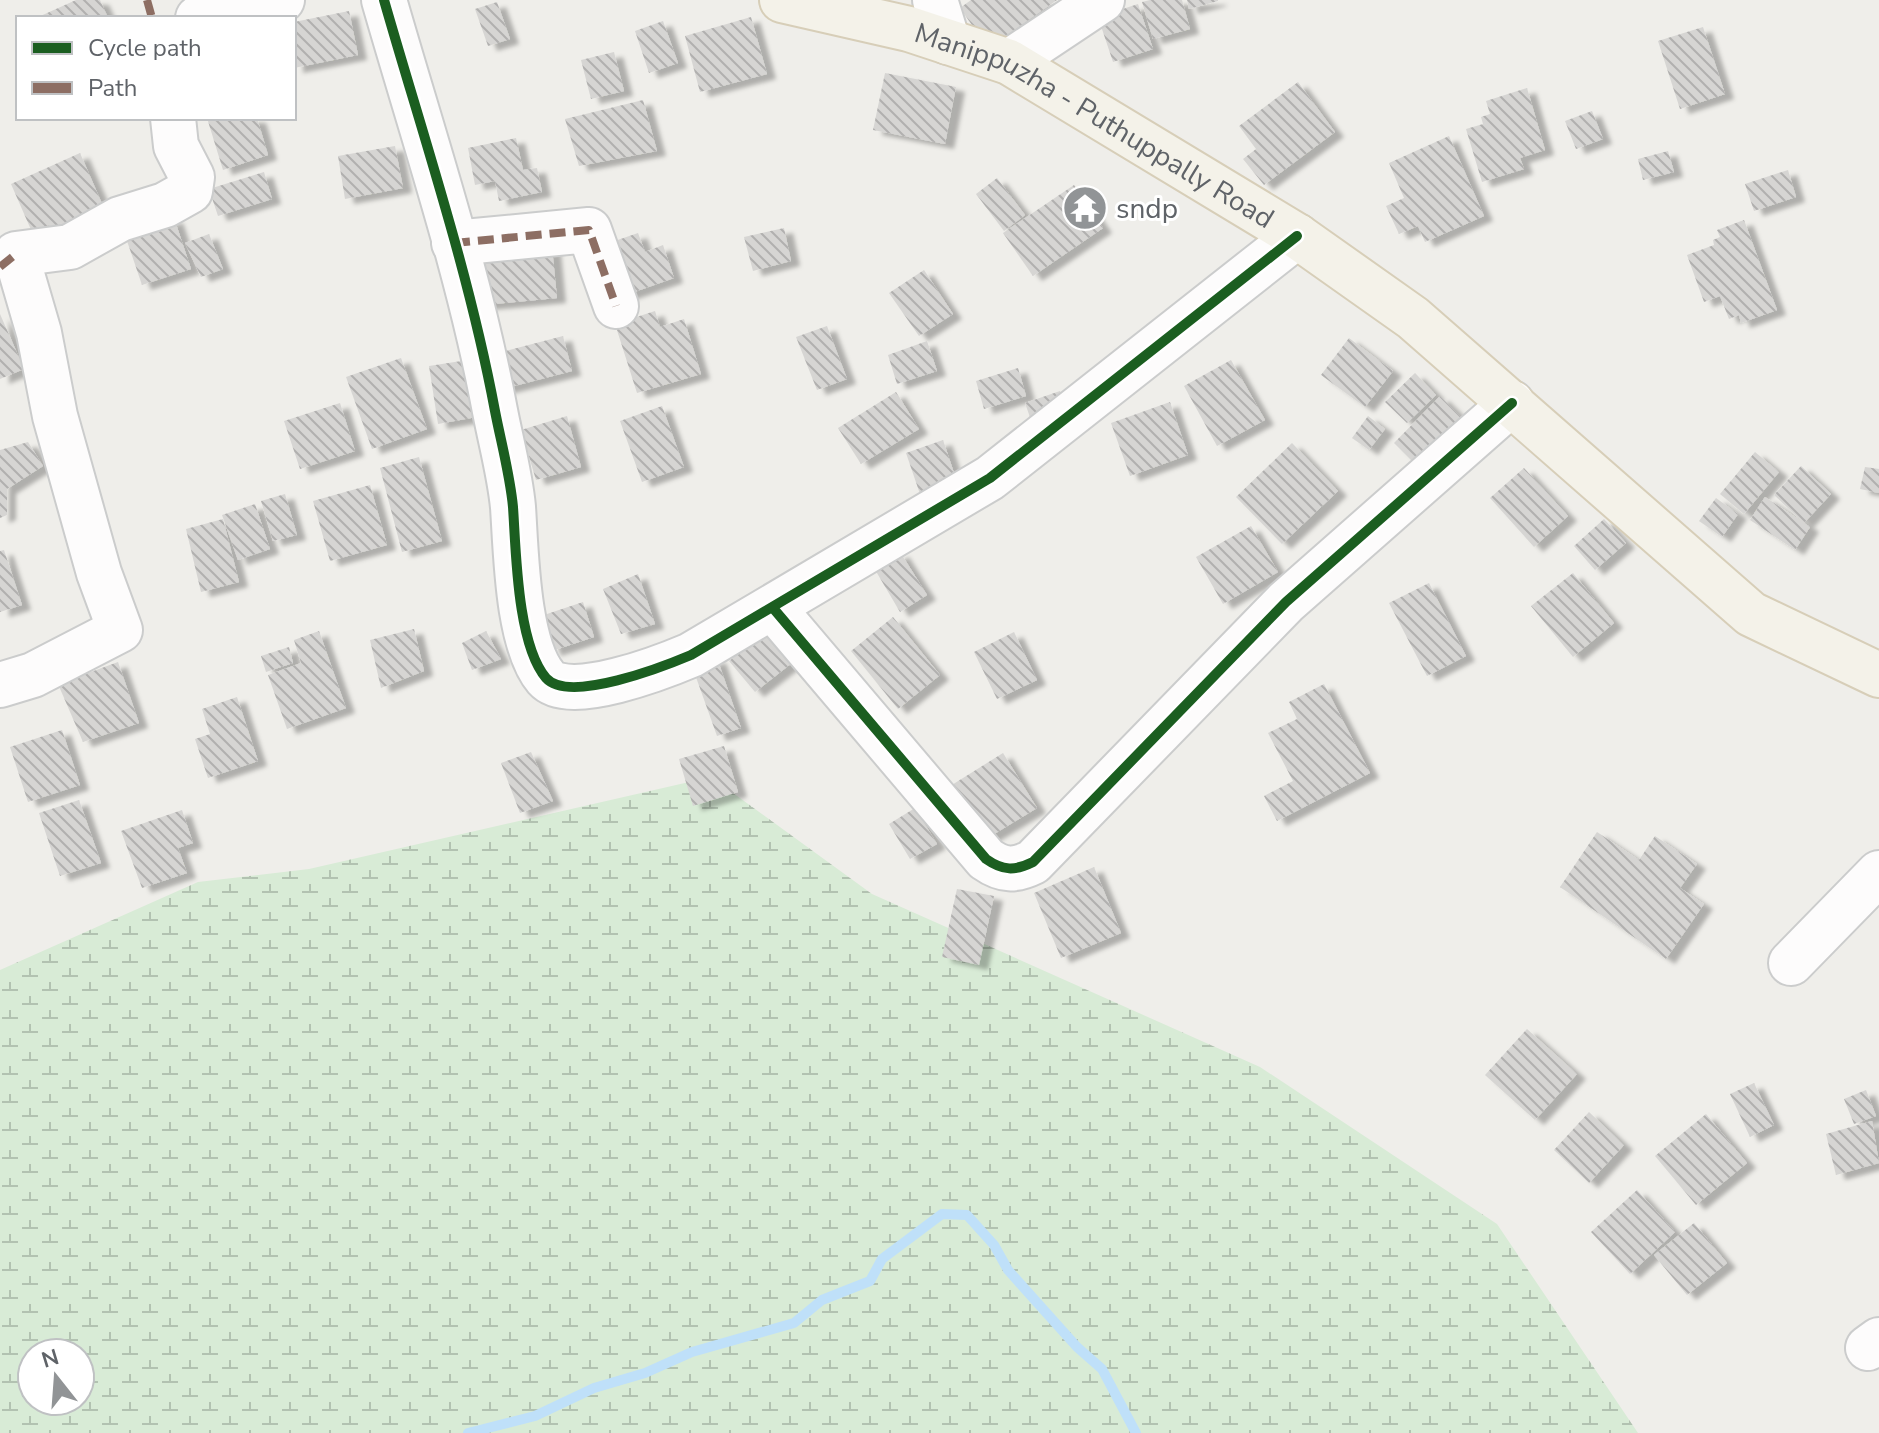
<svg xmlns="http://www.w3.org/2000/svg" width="1879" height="1433" font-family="'Nunito Sans',sans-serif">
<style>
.wetland{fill:url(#wetland-marsh);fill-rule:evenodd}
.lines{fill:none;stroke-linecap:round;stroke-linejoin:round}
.stream{stroke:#bfe0f9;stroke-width:10}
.building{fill:url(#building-back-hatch);filter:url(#shadow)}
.minor-casing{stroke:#cbcccc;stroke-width:48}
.major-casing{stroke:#d7ceb8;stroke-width:48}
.minor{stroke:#fdfcfc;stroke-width:44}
.major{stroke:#f4f2e9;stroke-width:44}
.quiet{stroke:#8d6e63;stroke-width:8;stroke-dasharray:16 8;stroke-linecap:butt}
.cycleway-casing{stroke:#fff;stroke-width:15}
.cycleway{stroke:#1b5e20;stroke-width:10}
.labels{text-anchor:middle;stroke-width:6;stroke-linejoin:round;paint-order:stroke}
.street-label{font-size:28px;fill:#5f6368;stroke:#fff}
.poi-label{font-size:28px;fill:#5f6368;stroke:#fff;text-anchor:start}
</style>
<defs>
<pattern id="wetland-marsh" width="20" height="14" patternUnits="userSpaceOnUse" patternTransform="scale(2)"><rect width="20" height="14" fill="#d8ebd6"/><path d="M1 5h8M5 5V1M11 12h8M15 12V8" fill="none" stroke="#b2c2b1"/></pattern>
<pattern id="building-back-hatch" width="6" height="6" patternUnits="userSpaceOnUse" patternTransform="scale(2)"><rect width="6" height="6" fill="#d6d5d3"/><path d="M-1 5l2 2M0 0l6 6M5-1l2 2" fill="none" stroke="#b1b0af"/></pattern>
<filter id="shadow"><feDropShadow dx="9" dy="5" stdDeviation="2" flood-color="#0004"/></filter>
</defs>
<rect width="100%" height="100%" fill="#efeeea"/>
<path class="wetland" d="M711 777 872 894 1260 1067 1497 1224 1638 1433H0V970L198 882 309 869ZM32 1353H80V1401H32Z"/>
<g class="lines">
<path class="stream" d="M468 1433 535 1416 594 1388 645 1373 692 1352 794 1323 822 1300 870 1281 882 1259 942 1214 967 1215 994 1245 1008 1270 1077 1347 1102 1369 1136 1433"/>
</g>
<g class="building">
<path d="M76 0H100L108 18H36Z"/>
<path d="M971 0H1057L988 48 960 8Z"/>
<path d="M1150 0H1182L1190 29 1153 39 1142 2Z"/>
<path d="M1187 0H1218V1L1189 9Z"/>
<path d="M497 2 510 39 488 46 475 9Z"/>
<path d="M1138 4 1153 49 1113 62 1098 17Z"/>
<path d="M349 11 358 55 294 68V22Z"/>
<path d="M751 17 767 74 700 92 685 36Z"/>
<path d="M663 21 678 63 649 73 635 31Z"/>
<path d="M1703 27 1725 94 1680 109 1658 41Z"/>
<path d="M614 52 624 91 591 99 581 60Z"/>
<path d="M885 73 956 87 945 144 873 130Z"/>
<path d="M1298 82 1335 132 1264 185 1243 159 1256 149 1239 126Z"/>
<path d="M1527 88 1545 150 1520 158 1524 169 1482 182 1466 129 1483 124 1481 117 1490 114 1486 101Z"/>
<path d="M643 100 657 151 579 166 565 119Z"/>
<path d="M1592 111 1603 139 1576 149 1565 121Z"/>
<path d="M207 118H257L268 155 223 170Z"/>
<path d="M1449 136 1484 216 1425 242 1418 226 1399 234 1386 206 1404 198 1389 163Z"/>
<path d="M516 138 523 170 537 168 542 192 499 201 495 181 475 185 468 148Z"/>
<path d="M395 146 403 188 345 199 338 156Z"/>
<path d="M1668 151 1674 172 1643 180 1638 159Z"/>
<path d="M80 153 106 213 54 236 49 225 32 232 11 184Z"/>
<path d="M1788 170 1796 197 1754 211 1745 184Z"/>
<path d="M264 172 272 199 218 216 209 189Z"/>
<path d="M997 178 1025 215 1004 231 976 194Z"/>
<path d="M1074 185 1103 228 1033 276 1003 233Z"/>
<path d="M174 218 191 269 142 285 125 235Z"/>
<path d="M1744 220 1777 310 1741 323 1739 315 1729 319 1720 296 1704 302 1687 255 1714 245 1713 240 1720 237 1717 230Z"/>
<path d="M784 228 791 261 753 271 744 237Z"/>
<path d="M638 233 645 252 663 245 674 278 626 295 609 243Z"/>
<path d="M209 234 223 269 201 277 185 243Z"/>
<path d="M552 248 557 298 483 305 479 254Z"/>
<path d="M924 270 953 314 919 336 889 293Z"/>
<path d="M655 311 660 327 684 319 701 374 637 393 615 324Z"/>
<path d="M0 314 24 369 0 379Z"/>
<path d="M827 326 847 379 817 390 796 337Z"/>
<path d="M563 336 572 371 499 390 490 355Z"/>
<path d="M1349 338 1393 371 1365 407 1321 375Z"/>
<path d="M927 341 937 371 897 384 888 355Z"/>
<path d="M401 358 427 429 372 449 346 377Z"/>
<path d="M474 359 482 416 438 424 429 366Z"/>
<path d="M1231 360 1265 420 1217 446 1184 386Z"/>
<path d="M1018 368 1026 396 984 409 976 381Z"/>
<path d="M1415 373 1436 395 1407 423 1385 402Z"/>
<path d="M1060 391 1067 410 1032 423 1025 403Z"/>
<path d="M896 392 919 429 861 464 838 428Z"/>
<path d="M1440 396 1466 422 1419 468 1394 443Z"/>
<path d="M1170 402 1188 455 1130 476 1111 423Z"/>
<path d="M340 403 355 451 300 469 284 421Z"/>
<path d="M662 406 684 467 642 482 620 421Z"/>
<path d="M567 416 581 467 536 480 521 430Z"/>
<path d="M1368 416 1385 429 1369 450 1352 438Z"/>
<path d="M943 440 958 485 921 497 906 453Z"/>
<path d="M28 442 43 466 7 489V515L0 518V450Z"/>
<path d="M1292 443 1338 491 1282 544 1236 497Z"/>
<path d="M1755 452 1779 472 1744 514 1720 494Z"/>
<path d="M419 457 442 541 402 552 380 468Z"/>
<path d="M1801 466 1831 494 1804 523 1774 495Z"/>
<path d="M1865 467 1879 469V493L1860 489Z"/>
<path d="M1524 468 1568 516 1534 547 1490 498Z"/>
<path d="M370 485 387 545 330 561 313 501Z"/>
<path d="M285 494 297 535 273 541 261 501Z"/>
<path d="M1765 497 1810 527 1795 550 1750 520Z"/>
<path d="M1716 498 1738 514 1722 537 1699 521Z"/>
<path d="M255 504 270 549 238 560 222 515Z"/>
<path d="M223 519 239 582 201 592 186 529Z"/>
<path d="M1604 519 1626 543 1595 570 1574 546Z"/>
<path d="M1251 526 1278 572 1223 604 1196 557Z"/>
<path d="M4 550 22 605 0 612V551Z"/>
<path d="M900 552 927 595 900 612 874 568Z"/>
<path d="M1573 573 1614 623 1573 657 1531 606Z"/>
<path d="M638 574 655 624 621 634 603 589Z"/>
<path d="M1429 583 1466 656 1427 676 1389 603Z"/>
<path d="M583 602 594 637 552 651 541 616Z"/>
<path d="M893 617 940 675 898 709 851 651Z"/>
<path d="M771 627 797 659 755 692 729 661Z"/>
<path d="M414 629 424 671 381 688 370 640Z"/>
<path d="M319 631 346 708 287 729 268 675 301 663 294 640Z"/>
<path d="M486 631 501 659 472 670 462 643Z"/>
<path d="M1014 632 1037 680 997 699 974 652Z"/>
<path d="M289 647 293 663 266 672 261 656Z"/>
<path d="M717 658 741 728 717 736 692 666Z"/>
<path d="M118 662 139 723 83 742 58 684Z"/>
<path d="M1324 684 1370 773 1277 821 1264 796 1293 781 1268 733 1297 719 1289 702Z"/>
<path d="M237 697 258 761 208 778 195 739 210 734 202 709Z"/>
<path d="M62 730 80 785 28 802 10 747Z"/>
<path d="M724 746 738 792 693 806 679 759Z"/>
<path d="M531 752 553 801 520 813 501 763Z"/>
<path d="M1003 753 1037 808 981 842 947 788Z"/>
<path d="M79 800 101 863 60 876 39 813Z"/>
<path d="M915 808 937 844 910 859 889 824Z"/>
<path d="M182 810 193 843 178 848 187 873 142 888 121 831Z"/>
<path d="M1597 832 1639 860 1655 836 1697 864 1680 888 1704 904 1666 959 1560 887Z"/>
<path d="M1094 867 1121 933 1061 958 1034 893Z"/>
<path d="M957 889 994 896 979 965 942 957Z"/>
<path d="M1527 1029 1577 1074 1535 1120 1485 1075Z"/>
<path d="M1754 1083 1774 1125 1750 1137 1730 1094Z"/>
<path d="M1866 1090 1876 1116 1854 1124 1844 1099Z"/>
<path d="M1589 1112 1624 1145 1589 1183 1554 1150Z"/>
<path d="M1706 1114 1747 1163 1696 1205 1655 1156Z"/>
<path d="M1872 1121 1879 1163 1836 1175 1826 1134Z"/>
<path d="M1637 1190 1675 1232 1630 1274 1591 1232Z"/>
<path d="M1694 1223 1727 1263 1687 1295 1654 1255Z"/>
</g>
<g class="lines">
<g class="minor-casing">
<g id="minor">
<path d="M384 0C423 136 469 272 495 411 501 442 510 475 513 507 516 550 517 644 546 678 569 704 665 666 691 655L990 478 1297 236"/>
<path d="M935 0 948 42"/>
<path d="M198 18 282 0"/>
<path d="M1009 62 1102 0"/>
<path d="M454 243 589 230 616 306"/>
<path d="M773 608 986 859C1003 871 1015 871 1033 862L1286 602 1512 403"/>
<path d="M0 685 33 675 120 630 99 573 55 416 39 333 16 254 70 247 120 219 165 205 190 191 192 177 176 146 173 118"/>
<path d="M1791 963 1879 873"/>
<path d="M1868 1348 1879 1340"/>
</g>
</g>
<g class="major-casing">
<g id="major">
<path id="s1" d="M782 0 909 29 1009 62 1297 236 1413 318 1751 614 1879 675"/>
</g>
</g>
<use href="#minor" class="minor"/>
<use href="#major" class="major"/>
<g class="quiet">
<path d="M147 0 152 18"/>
<path d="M454 243 589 230 616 306"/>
<path d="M0 267 16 254"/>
</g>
<g class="cycleway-casing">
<g id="cycleway">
<path d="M384 0C423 136 469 272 495 411 501 442 510 475 513 507 516 550 517 644 546 678 569 704 665 666 691 655L990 478 1297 236"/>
<path d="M773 608 986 859C1003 871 1015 871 1033 862L1286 602 1512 403"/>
</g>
</g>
<use href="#cycleway" class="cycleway"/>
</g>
<defs>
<g id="temple-disc" transform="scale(2.3)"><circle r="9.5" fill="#919496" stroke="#fff"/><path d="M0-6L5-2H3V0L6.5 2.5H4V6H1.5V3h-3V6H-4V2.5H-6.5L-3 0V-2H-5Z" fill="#fff"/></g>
</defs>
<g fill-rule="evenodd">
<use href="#temple-disc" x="1085" y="208"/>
</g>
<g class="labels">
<g class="street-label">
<text dy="10" stroke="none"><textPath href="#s1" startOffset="340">Manippuzha - Puthuppally Road</textPath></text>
</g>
<g class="poi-label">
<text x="1116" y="218">sndp</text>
</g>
</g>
<rect x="16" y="16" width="280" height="104" fill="#ffffff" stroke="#bfc1c3" stroke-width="2"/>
<rect x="32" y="42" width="40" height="12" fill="#1b5e20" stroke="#bfc1c3" stroke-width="2"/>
<text x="88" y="56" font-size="24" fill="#5f6368">Cycle path</text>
<rect x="32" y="82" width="40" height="12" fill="#8d6e63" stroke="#bfc1c3" stroke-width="2"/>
<text x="88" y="96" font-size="24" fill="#5f6368">Path</text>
<g transform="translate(56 1377) rotate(343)"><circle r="38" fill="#ffffff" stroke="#bfc1c3" stroke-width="2"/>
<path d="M0-6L14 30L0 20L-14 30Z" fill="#919496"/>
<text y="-12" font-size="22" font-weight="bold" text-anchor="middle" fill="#5f6368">N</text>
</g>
</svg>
